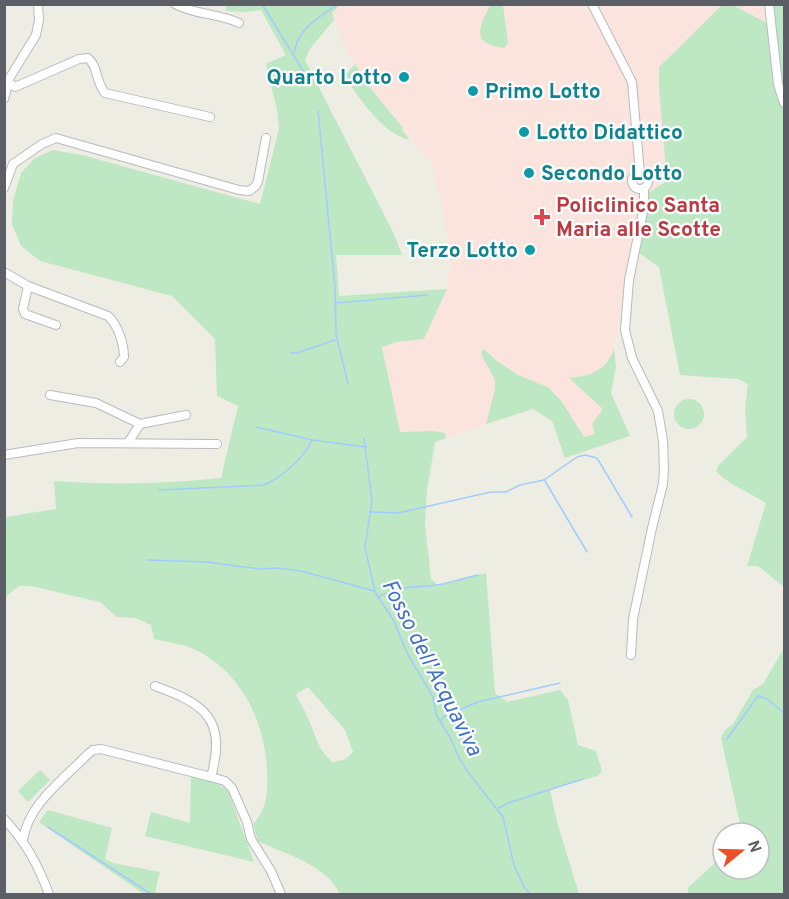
<svg xmlns="http://www.w3.org/2000/svg" width="789" height="899" font-family="Overpass,sans-serif">
<style>
.medical{fill:#fce4de}
.green{fill:#bee7c3;fill-rule:evenodd}
.lines{fill:none;stroke-linecap:round;stroke-linejoin:round}
.stream{stroke:#a2cbff;stroke-width:1.5}
.minor-casing{stroke:#b8bac0;stroke-width:10}
.minor{stroke:#fff;stroke-width:8}
.culture-dot{fill:#0f9aa8;stroke:#fff;stroke-width:2}
.health-dot{fill:#e0444e;stroke:#fff;stroke-width:2}
.labels{text-anchor:middle;stroke-width:4.5;stroke-linejoin:round;paint-order:stroke}
.culture-label{font-size:21px;font-weight:bold;fill:#0d838f;stroke:#fff;text-anchor:start}
.health-label{font-size:21px;font-weight:bold;fill:#be3a42;stroke:#fff;text-anchor:start}
.water-label{font-size:22px;font-style:italic;fill:#4072c7;stroke:#fff}
</style>
<rect width="100%" height="100%" fill="#eeede3"/>
<path class="medical" d="M340 4 765 5 768 24 733 5 659 67V87L667 181 646 194 630 252 617 336 610 360 595 373 570 378 603 409 592 424 595 434 584 437 577 425 527 379 509 369 485 349 495 380V389L486 424 446 438 445 433 434 431 400 432 382 346 424 339 447 289 450 265 449 249 443 211 431 162 402 129 403 127 368 85 342 43V33L334 20 332 14Z"/>
<g class="green">
<path d="M226 5H340L332 13 334 20 309 50 305 60 394 234 402 255H336L339 296 447 289 424 339 397 342 382 347 400 432 434 431 445 433 446 438 435 442 427 490 425 524 431 579 438 585 486 573 495 693 507 702 560 690 568 700 578 745 596 751 602 771 598 776 550 789 557 822 579 894H340C327 865 285 854 258 841L253 824C268 808 268 790 267 769 264 722 244 678 202 653 187 645 170 642 154 639L151 625 135 618 117 617 100 602 31 586H19L5 597V517L56 509 54 481C109 485 167 484 221 478L238 406 217 396 215 339 172 296 40 261 21 246 12 224 13 201 21 173 35 158 53 150 82 155 260 204 279 129 277 110 266 64 286 55 261 10 245 12 226 11ZM308 687 345 730 353 752 346 759 333 762C318 752 315 732 307 716 304 709 299 701 296 694Z"/>
<path d="M490 5H503L508 43 504 48C469 43 480 27 490 5Z"/>
<path d="M733 5 767 23 765 5H784V587L758 566H747L766 503C751 493 727 484 716 471L719 465 747 437 745 408 748 384 738 379 680 375 659 267 639 253 647 208 646 194 667 181 659 87V67L721 6Z"/>
<path d="M355 64 368 85 403 128 402 130 410 140C381 133 362 100 344 77Z"/>
<path d="M484 349 497 361 518 375 548 387 562 402 584 437 595 434 592 424 603 409 569 378C592 376 606 370 614 349L616 367 611 393 630 436 565 458 552 421 533 409 486 424 495 389V380L481 354Z"/>
<circle cx="689" cy="414" r="15"/>
<path d="M784 648V894H688V888L723 855V869H759V833H742L721 738 725 730 733 724 753 690 763 684Z"/>
<path d="M40 770 50 780 28 802 18 791Z"/>
<path d="M191 775 220 785 228 791 254 862 145 836 151 812 190 823Z"/>
<path d="M48 810 112 828 105 859 113 863 160 872 155 892 166 894H144L53 832 39 822Z"/>
</g>
<g class="lines">
<g class="stream">
<path d="M262 4 307 77"/>
<path d="M294 53C298 27 319 18 338 4"/>
<path d="M318 111 335 287 336 334 348 384"/>
<path d="M336 303 427 295"/>
<path d="M291 353H297L335 340"/>
<path d="M256 427 312 440 366 447"/>
<path d="M364 438 372 501 365 547 375 592 394 621 407 653 433 697 436 714 451 739 458 756 468 772 503 817 514 865 524 887 531 894"/>
<path d="M545 481 587 552"/>
<path d="M159 490 264 485C282 477 304 458 312 440"/>
<path d="M370 512 398 513 491 492H506L520 485 544 480 577 457 585 455 597 458 632 517"/>
<path d="M148 560 207 562 259 569 278 568 301 571 374 591"/>
<path d="M378 598C394 585 417 588 437 585 450 583 464 578 478 575"/>
<path d="M441 720 445 716 478 702 560 683"/>
<path d="M727 739 758 696 767 699 784 713"/>
<path d="M499 808 508 803 583 779"/>
<path d="M48 827 151 894"/>
</g>
<g class="minor-casing">
<g id="minor">
<path d="M175 4C195 15 218 13 239 23"/>
<path d="M592 4 632 82 640 173"/>
<path d="M769 4 778 84 784 103"/>
<path d="M8 82 15 87 79 59 88 58C98 66 96 83 105 93L210 117"/>
<path d="M4 87 36 35 39 20 38 4"/>
<path d="M4 99 8 84"/>
<circle cx="640" cy="181" r="8"/>
<path d="M4 188 13 164 42 144 56 138 239 190 249 191 256 186 258 181 266 138"/>
<path d="M4 272 28 286 108 316C118 325 124 344 124 357L120 362"/>
<path d="M28 286 23 309 25 314 56 325"/>
<path d="M50 395 96 403 140 424 186 415"/>
<path d="M128 443 140 424"/>
<path d="M4 455 78 443 217 444"/>
<path d="M631 655 633 619 652 528 663 484 664 469 663 441 658 411 632 358 625 330 629 280 644 207V189"/>
<path d="M155 686C205 704 227 719 211 777"/>
<path d="M4 819C26 842 38 865 49 894"/>
<path d="M23 840C28 804 64 779 88 754L93 750 101 749 211 777 225 781 232 788 247 822 251 839 271 871 281 894"/>
</g>
</g>
<use href="#minor" class="minor"/>
</g>
<g class="culture-dot">
<circle cx="404" cy="77" r="6"/>
<circle cx="473" cy="91" r="6"/>
<circle cx="524" cy="132" r="6"/>
<circle cx="529" cy="173" r="6"/>
<circle cx="530" cy="250" r="6"/>
</g>
<path class="health-dot" d="M539 208h6v6h6v6h-6v6h-6v-6h-6v-6h6z"/>
<g class="labels">
<g class="culture-label">
<text x="392" y="84" text-anchor="end">Quarto Lotto</text>
<text x="485" y="98">Primo Lotto</text>
<text x="536" y="139">Lotto Didattico</text>
<text x="541" y="180">Secondo Lotto</text>
<text x="518" y="257" text-anchor="end">Terzo Lotto</text>
</g>
<g class="health-label">
<text x="556" y="212">Policlinico Santa<tspan x="556" dy="24">Maria alle Scotte</tspan></text>
</g>
<g class="water-label">
<text transform="translate(433 667) rotate(63)" y="8">Fosso dell'Acquaviva</text>
</g>
</g>
<rect width="789" height="899" fill="none" stroke="#5b5e64" stroke-width="12"/>
<g transform="translate(741 851) rotate(71)"><circle r="28" fill="#ffffff" stroke="#bdbfc1" stroke-width="1.5"/>
<path d="M0-4.5L10 22L0 15L-10 22Z" fill="#ef4f28"/>
<text y="-9" font-size="16" font-weight="bold" text-anchor="middle" fill="#5b5e64">N</text>
</g>
</svg>
